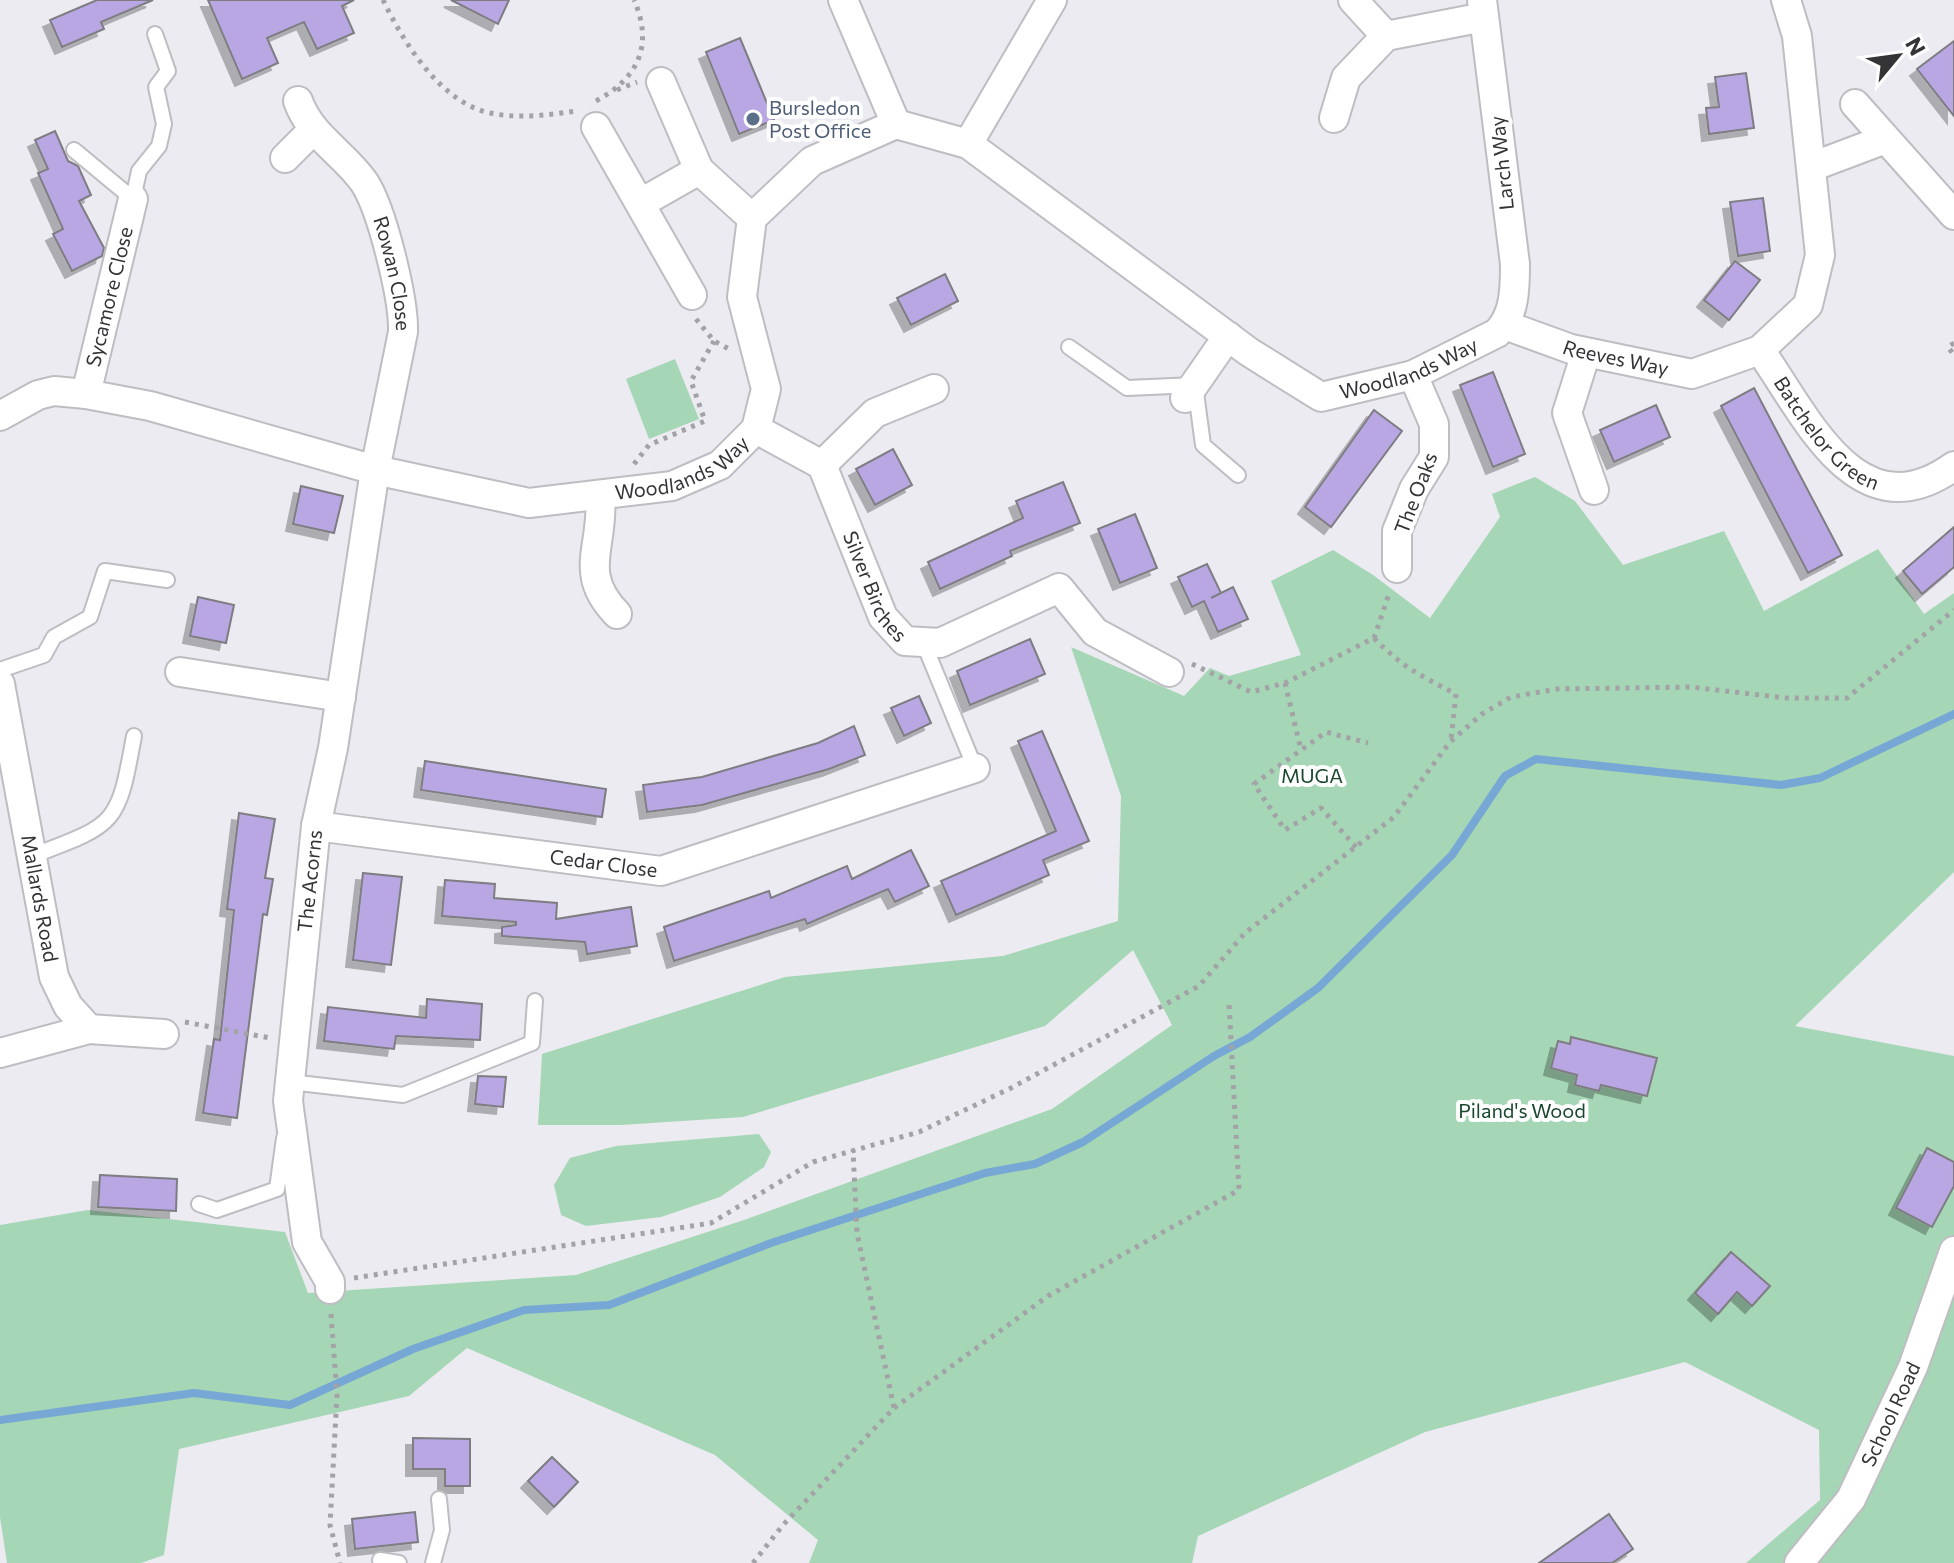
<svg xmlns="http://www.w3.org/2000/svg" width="1954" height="1563" font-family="Commissioner,sans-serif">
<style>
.green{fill:#a5d6b5}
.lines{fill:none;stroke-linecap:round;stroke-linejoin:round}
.stream{stroke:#77a7d5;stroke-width:8}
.building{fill:#b8a7e2;stroke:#7e7d82;stroke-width:2;filter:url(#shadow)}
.lane-casing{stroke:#bdbdc2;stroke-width:18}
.street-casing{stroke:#bdbdc2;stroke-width:32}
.path{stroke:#a3a3a7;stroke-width:5;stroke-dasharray:4 6;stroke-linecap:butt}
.lane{stroke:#fff;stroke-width:14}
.street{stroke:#fff;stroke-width:28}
.service-dot{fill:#5c6f8a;stroke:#fff;stroke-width:3}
.labels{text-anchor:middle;stroke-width:8;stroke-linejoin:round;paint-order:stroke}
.service-label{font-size:20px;fill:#4e5e75;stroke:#fff;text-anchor:start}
.street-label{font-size:20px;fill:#343436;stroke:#fff}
.park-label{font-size:20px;fill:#1a482e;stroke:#fff}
</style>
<defs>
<filter id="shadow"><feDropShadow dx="-7" dy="7" stdDeviation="0" flood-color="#0004"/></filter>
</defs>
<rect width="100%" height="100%" fill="#ebebf1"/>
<g class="green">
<path d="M675 359 699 419 649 439 626 379Z"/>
<path d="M1535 477 1575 501 1623 565 1724 531 1764 611 1878 549 1924 614 1954 593V872L1795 1026 1954 1056V1563H1746L1820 1500 1819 1430 1685 1362 1425 1432 1198 1536 1192 1563H809L818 1540 715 1455 467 1348 409 1396 179 1449 164 1555 141 1563H7L0 1517V1225L88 1210 285 1232 308 1293 576 1275 744 1220 1052 1109 1172 1025 1133 950 1045 1026 743 1117 621 1125H538L542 1054 785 977 1003 956 1118 921 1121 796 1071 647 1184 696 1210 668 1229 676 1301 655 1271 581 1333 550 1373 575 1430 618 1500 517 1492 494Z"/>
<path d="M759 1134 771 1152 764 1167 720 1197 661 1217 586 1226 561 1215 554 1185 570 1158 616 1146Z"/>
</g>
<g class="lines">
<path class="stream" d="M0 1420 194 1393 290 1405 413 1349 524 1310 609 1305 771 1243 985 1173 1035 1164 1083 1142 1214 1056 1250 1037 1318 988 1452 855 1505 776 1536 759 1781 785 1820 778 1954 714"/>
</g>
<g class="building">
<path d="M97 0H153L101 22 104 29 62 47 50 20Z"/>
<path d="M208 0H354L342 6 354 33 317 49 304 22 267 38 278 63 242 79Z"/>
<path d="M451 0H509L498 24Z"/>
<path d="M740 38 774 120 739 134 706 52Z"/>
<path d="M1954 41V116L1917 69Z"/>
<path d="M1746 73 1754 128 1709 134 1706 108 1719 107 1715 77Z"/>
<path d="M55 131 68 161 78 166 91 195 79 201 104 248 102 256 72 271 53 234 63 229 38 173 48 169 35 140Z"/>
<path d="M1763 198 1770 251 1738 256 1730 202Z"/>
<path d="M1735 261 1760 280 1729 320 1704 300Z"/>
<path d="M945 274 958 301 911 325 897 298Z"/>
<path d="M1493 372 1525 454 1493 467 1460 385Z"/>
<path d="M1754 388 1842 555 1808 573 1721 406Z"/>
<path d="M1656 405 1670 437 1614 462 1600 430Z"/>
<path d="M1374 410 1402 431 1331 527 1305 507Z"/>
<path d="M893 449 912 485 875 505 856 469Z"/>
<path d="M1063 482 1080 523 1010 551 1012 556 940 589 928 562 1023 518 1016 501Z"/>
<path d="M301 486 343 496 334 533 293 524Z"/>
<path d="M1135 514 1157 568 1120 583 1098 529Z"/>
<path d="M1954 527V567L1922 594 1903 571Z"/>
<path d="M1207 564 1221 593 1211 598 1233 587 1248 619 1218 632 1204 601 1192 607 1178 577Z"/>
<path d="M198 597 234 605 226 643 190 636Z"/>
<path d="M1030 639 1045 674 970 705 957 671Z"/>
<path d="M919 696 931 723 904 736 891 708Z"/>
<path d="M854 726 865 755 829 769 702 805 647 812 643 785 702 777 818 743Z"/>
<path d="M1042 731 1089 841 1043 860 1049 875 956 915 941 881 1056 831 1018 741Z"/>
<path d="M425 761 606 789 602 817 421 790Z"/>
<path d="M239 813 275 819 265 878 273 879 267 915 263 914 237 1118 203 1113 214 1039 220 1040 234 910 227 909Z"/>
<path d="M911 850 929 886 895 902 888 889 807 924 805 919 674 961 664 927 769 891 771 898 847 866 852 879Z"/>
<path d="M363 873 402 877 391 965 353 960Z"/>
<path d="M445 880 495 884 494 898 557 903 556 919 631 907 637 946 587 954 585 942 502 936V927L516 925V922L442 916Z"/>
<path d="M427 999 482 1004 480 1040 396 1036 394 1049 324 1041 328 1007 426 1018Z"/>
<path d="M1571 1037 1657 1058 1647 1096 1601 1085 1599 1091 1575 1085 1577 1075 1551 1068 1558 1041 1570 1044Z"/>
<path d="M478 1076 506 1077 503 1107 475 1104Z"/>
<path d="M1927 1148 1954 1162V1186L1932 1227 1896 1208Z"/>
<path d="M100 1175 177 1179 176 1211 98 1207Z"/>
<path d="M1731 1252 1770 1286 1752 1306 1737 1292 1718 1314 1695 1293Z"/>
<path d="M413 1438 470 1439V1486H445V1469H413Z"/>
<path d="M552 1457 578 1482 554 1507 528 1481Z"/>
<path d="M415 1512 418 1542 355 1549 352 1519Z"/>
<path d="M1609 1514 1633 1549 1612 1563H1539Z"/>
</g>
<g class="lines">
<g class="lane-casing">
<g id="lane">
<path d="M74 150 133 199 139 171 159 146 164 124 156 87 168 71 155 34"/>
<path d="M1069 347 1127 388 1195 385 1203 445 1238 475"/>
<path d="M924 644 975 768"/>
<path d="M0 670 44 655 54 637 90 617 105 571 167 580"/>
<path d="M32 856C117 824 118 825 134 736"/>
<path d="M290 1082 403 1095 532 1043 535 1001"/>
<path d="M199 1204 217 1210 277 1189 284 1138"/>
<path d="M380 1560 399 1563"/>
<path d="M433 1563 442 1530 439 1499"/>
</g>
</g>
<g class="street-casing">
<g id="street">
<path d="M843 0 896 124"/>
<path d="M1353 0 1386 36 1484 17"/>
<path d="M661 82 699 170 752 218"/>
<path id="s1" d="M298 101C311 137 343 152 364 182 382 209 404 299 403 332L375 470 333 748 316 826 288 1101 307 1242 330 1282V1289"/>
<path d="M1855 104 1954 215"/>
<path d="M1334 118 1346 78 1386 36"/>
<path d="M596 127 692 295"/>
<path d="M968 144 1052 0"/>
<path d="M285 158 312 131"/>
<path d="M1814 166 1883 140"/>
<path d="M641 203 699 170"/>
<path id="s2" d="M1505 325 1571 349 1692 374 1760 350 1808 305 1820 255 1797 36 1786 0"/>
<path id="s3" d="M1760 350C1807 417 1858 535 1954 466"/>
<path d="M1586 353 1567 413 1594 490"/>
<path id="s4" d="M86 394 133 199"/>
<path d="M1185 398 1228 336"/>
<path id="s5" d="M0 416 38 395 54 391 86 394 150 406 375 470 529 503 672 486 720 465 756 429 766 389 742 297 752 218 812 161 896 124 968 144 1249 352 1321 397 1413 375 1497 333C1515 315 1515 288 1515 264L1482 0"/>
<path id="s6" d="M756 429 822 465 883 617 905 641 940 643 1059 588 1095 632 1169 672"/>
<path d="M822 465 875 413 934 389"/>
<path d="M600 495C605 546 576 572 617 614"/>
<path d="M1397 568V531L1414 489 1434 457V424L1413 375"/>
<path d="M180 672 341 697"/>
<path id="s7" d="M0 684 54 977 68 1006 89 1029 164 1034"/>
<path id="s8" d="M316 826 661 871 975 768"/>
<path d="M0 1053 89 1029"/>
<path id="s9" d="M1799 1563 1851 1499 1913 1367 1954 1251"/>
</g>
</g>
<g class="path">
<path d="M383 0C404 43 440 102 490 113 518 119 549 115 576 111"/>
<path d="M617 90 637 82"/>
<path d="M596 101C638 78 654 46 634 0"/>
<path d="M696 319 714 341 729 349"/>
<path d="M1954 343 1948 347 1954 355"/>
<path d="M634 464 649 445 705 421 691 381 714 341"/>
<path d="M1374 638C1402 667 1421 676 1456 694L1451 740"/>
<path d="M1192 664 1251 692 1285 683 1374 638 1390 591"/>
<path d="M1285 683 1301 750"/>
<path d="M1356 847 1321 808 1285 830 1254 784 1326 732 1368 743"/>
<path d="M185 1022 270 1038"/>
<path d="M354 1278 711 1223 813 1162 919 1132 1011 1088 1199 986 1245 933 1394 817 1450 742 1482 714 1511 697 1557 689 1691 687 1786 698H1847L1954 610"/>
<path d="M331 1314 337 1395 330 1525 340 1563"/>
<path d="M894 1408 1048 1296 1239 1190 1229 1003"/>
<path d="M753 1563 783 1525 894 1408 857 1233 853 1150"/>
</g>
<use href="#lane" class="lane"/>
<use href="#street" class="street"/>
</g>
<circle class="service-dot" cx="753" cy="119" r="8"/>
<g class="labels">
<g class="service-label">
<text x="769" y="115">Bursledon<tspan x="769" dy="23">Post Office</tspan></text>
</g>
<g class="street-label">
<text transform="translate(1502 163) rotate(-96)" y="7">Larch Way</text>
<text dy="7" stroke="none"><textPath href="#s1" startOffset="202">Rowan Close</textPath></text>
<text dy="7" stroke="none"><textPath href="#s4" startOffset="100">Sycamore Close</textPath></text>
<text dy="7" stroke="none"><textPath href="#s2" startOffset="116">Reeves Way</textPath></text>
<text dy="7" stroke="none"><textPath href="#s5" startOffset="1788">Woodlands Way</textPath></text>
<text dy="7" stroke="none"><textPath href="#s3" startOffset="108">Batchelor Green</textPath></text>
<text dy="7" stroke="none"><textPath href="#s5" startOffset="708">Woodlands Way</textPath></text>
<text transform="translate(1416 493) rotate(-69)" y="7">The Oaks</text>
<text dy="7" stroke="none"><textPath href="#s6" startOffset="208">Silver Birches</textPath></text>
<text dy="7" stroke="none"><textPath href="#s8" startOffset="290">Cedar Close</textPath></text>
<text transform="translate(310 881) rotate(-84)" y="7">The Acorns</text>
<text dy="7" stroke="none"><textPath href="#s7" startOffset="218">Mallards Road</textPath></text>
<text dy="7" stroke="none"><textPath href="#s9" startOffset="176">School Road</textPath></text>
</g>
<g class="park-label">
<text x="1312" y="783">MUGA</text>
<text x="1522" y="1118">Piland's Wood</text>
</g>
</g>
<g transform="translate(1898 56) rotate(61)" stroke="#ffffff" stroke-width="6" paint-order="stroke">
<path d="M0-6L14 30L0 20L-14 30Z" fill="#343436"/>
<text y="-12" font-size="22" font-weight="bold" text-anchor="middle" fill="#343436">N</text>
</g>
</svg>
